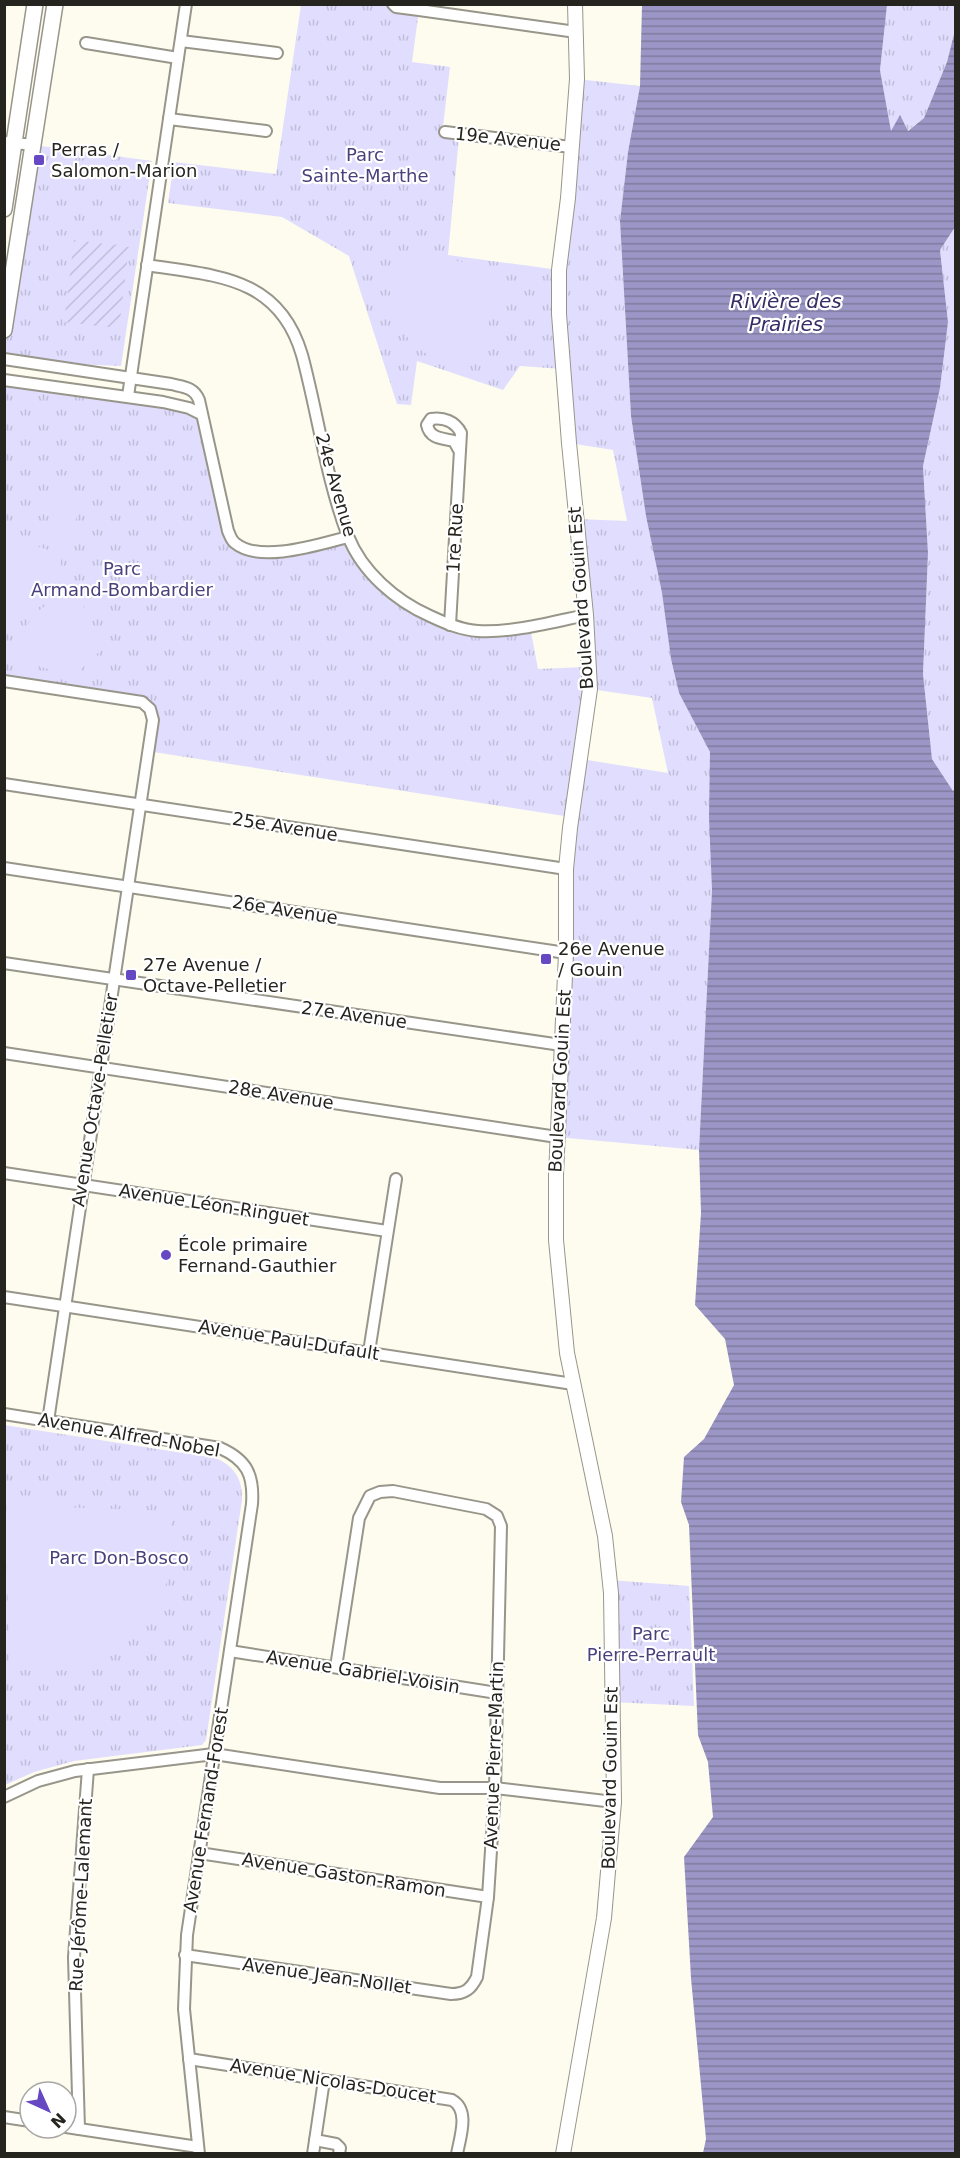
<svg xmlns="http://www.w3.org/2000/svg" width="960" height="2158" font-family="'DejaVu Sans',sans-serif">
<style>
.grass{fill:url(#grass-tufts);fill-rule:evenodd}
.garden{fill:url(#garden-furrows)}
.pitch{fill:#e0ddfe}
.water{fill:url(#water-rules)}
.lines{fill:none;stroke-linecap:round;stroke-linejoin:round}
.minor-casing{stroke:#98968a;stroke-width:14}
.tertiary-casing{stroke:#98968a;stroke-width:16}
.secondary-casing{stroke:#98968a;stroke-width:18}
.minor{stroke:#fff;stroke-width:10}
.tertiary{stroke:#fff;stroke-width:14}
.secondary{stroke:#fff;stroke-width:15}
.poi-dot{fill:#6649c2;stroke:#fff;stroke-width:2}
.labels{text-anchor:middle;stroke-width:4.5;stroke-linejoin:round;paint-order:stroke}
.street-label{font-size:18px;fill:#25241f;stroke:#fff}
.poi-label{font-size:18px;fill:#25241f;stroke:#fff;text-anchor:start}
.park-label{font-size:18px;fill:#4a407c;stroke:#fff}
.water-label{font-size:20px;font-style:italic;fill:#372c66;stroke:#fff}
</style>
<defs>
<pattern id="grass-tufts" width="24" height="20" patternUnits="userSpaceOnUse" patternTransform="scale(1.5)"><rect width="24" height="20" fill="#e0ddfe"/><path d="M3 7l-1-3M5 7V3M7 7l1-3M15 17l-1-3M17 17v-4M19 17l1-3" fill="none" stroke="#c0bed9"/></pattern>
<pattern id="garden-furrows" width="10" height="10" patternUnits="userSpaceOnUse" patternTransform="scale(1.5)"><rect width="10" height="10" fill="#e0ddfe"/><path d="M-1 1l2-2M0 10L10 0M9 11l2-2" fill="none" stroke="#c0bed9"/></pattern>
<pattern id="water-rules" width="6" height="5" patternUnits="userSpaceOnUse" patternTransform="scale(1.5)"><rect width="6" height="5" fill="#9b96c5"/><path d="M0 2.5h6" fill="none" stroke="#7e7a9f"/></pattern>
</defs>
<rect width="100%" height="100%" fill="#fefcef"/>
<g class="grass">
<path d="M301 5H393L419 10 412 62 450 67 443 126 445 132 459 137 448 255 559 270 577 79 640 86 628 152 620 221 631 416 646 516 662 593 671 659 679 693 710 752 712 890 699 1150 557 1137 571 817 147 751 150 709 5 681 4 380 128 396 201 414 233 541 261 551 348 537 363 561 410 607 478 631 530 627 538 669 585 667 576 519 627 521 613 450 569 443 563 369 520 366 503 390 417 361 411 405 397 404 349 256 282 217 168 203 174 162 276 174ZM590 689 652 698 668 773 581 759Z"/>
<path d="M887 5H955V30L947 62 924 118 907 131H891L880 70Z"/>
<path d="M34 145 152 161 121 366 19 362 5 359V330Z"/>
<path d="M955 227 956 787 953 791 932 759 923 674 928 553 923 466 940 388 948 322 940 250Z"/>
<path d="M4 1425 215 1458C234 1465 243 1480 242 1500L206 1740 202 1745 74 1761 34 1772 5 1785Z"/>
<path d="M610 1580 689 1586 694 1706 612 1702Z"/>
</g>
<path class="garden" d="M74 240 129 247 119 328 64 322Z"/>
<g class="pitch">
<path d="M403 253 496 267 504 279 500 306 491 305 484 360C445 370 410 354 395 315 391 305 389 294 391 283 392 273 398 263 403 253Z"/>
<path d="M53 497 78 499 74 539 49 537Z"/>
<path d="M8 537 61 554C63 588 43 620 5 613V541Z"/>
<path d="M72 596 82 601 99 652 74 676 19 661C19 627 37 601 72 596Z"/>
<path d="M29 1497 59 1498 60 1507 171 1511C171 1533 173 1555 168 1576 157 1623 115 1666 65 1670 47 1671 28 1670 10 1669L5 1521 7 1519V1501L27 1500Z"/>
</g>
<path class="water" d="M642 5H887L880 70 891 131 900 115 908 131 924 118 947 62 955 30V227L940 250 948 322 940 388 923 466 928 553 923 674 932 759 953 791 956 787 955 2153H703L706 2139 691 1978 684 1857 713 1817 708 1762 698 1735 689 1525 681 1502 684 1457 704 1439 734 1385 725 1339 695 1305 701 1213 699 1150 712 890 709 818 710 752 679 693 671 659 662 593 646 516 631 416 620 221 628 152 640 86Z"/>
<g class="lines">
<g class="minor-casing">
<g id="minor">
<path d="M393 4 396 7 419 10 576 32"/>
<path d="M181 41 277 53"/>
<path d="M86 43 178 58"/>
<path d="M169 119 266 131"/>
<path d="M445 132 571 147"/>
<path d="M4 142 34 145"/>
<path d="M147 265C216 276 279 276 302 355 318 414 326 479 348 536 362 572 396 601 430 616 445 623 461 630 478 631 512 633 553 622 586 615"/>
<path d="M4 359 171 384C183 387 194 387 199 400L228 531C230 535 231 540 235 543 260 564 320 544 348 537"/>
<path d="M4 380 163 402 189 408 201 414"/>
<path d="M128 396 186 4"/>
<path d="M450 625 461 433C455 421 443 417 431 419L427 425C430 439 442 438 454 441L459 450"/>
<path d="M4 681 142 702 150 709 153 720 48 1421"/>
<path d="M4 784 566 869"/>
<path d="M4 868 566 953"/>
<path d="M4 963 561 1045"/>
<path d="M4 1053 557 1137"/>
<path d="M4 1173 387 1231"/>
<path d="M4 1297 573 1384"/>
<path d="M369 1352 396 1179"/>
<path d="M4 1414 220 1448C247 1460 254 1475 252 1504L187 1935 184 2009 199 2154"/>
<path d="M230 1651 497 1693"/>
<path d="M4 1797 38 1781 75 1771 214 1754 440 1788H495L614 1802"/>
<path d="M199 1853 488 1897"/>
<path d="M185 1955 451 1994C465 1994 471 1989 477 1977L488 1897 495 1788 501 1526 497 1516 486 1509 393 1491 380 1492 370 1496 359 1518 336 1667"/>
<path d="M189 2059 452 2100C470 2110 460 2137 457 2154"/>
<path d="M4 2117 30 2121"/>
<path d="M66 2127 198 2147"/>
<path d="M79 2129 74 1957 88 1769"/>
<path d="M315 2140 336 2144 340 2148 339 2154"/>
<path d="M313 2154 324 2080"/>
</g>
</g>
<g class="tertiary-casing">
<path id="tertiary" d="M563 2154 604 1918 614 1802 611 1593 605 1536 567 1353 556 1240V1175L566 953V869L570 828 590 689 586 615 569 443 559 314V270L568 198 577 79 575 4"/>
</g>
<g class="secondary-casing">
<g id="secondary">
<path d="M4 209 35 4"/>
<path d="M4 330 55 4"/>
</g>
</g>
<use href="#minor" class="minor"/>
<use href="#tertiary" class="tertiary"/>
<use href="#secondary" class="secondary"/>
</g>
<g class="poi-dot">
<rect x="33" y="154" width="12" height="12" rx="3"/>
<rect x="540" y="953" width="12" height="12" rx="3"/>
<rect x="125" y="969" width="12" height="12" rx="3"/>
<circle cx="166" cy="1255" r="6"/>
</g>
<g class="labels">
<g class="street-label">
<text transform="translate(508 139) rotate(6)" y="6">19e Avenue</text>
<text transform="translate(336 485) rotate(74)" y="6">24e Avenue</text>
<text transform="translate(455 538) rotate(-87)" y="6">1re Rue</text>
<text transform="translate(581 598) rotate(-94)" y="6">Boulevard Gouin Est</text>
<text transform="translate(285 827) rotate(9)" y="6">25e Avenue</text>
<text transform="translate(285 910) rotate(9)" y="6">26e Avenue</text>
<text transform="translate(354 1015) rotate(8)" y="6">27e Avenue</text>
<text transform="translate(560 1081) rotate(-87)" y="6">Boulevard Gouin Est</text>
<text transform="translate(281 1095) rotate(9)" y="6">28e Avenue</text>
<text transform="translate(95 1100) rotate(-81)" y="6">Avenue Octave-Pelletier</text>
<text transform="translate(214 1205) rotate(9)" y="6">Avenue Léon-Ringuet</text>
<text transform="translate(289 1340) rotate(9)" y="6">Avenue Paul-Dufault</text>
<text transform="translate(129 1435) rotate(10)" y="6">Avenue Alfred-Nobel</text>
<text transform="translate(363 1672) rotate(9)" y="6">Avenue Gabriel-Voisin</text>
<text transform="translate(494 1755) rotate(-88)" y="6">Avenue Pierre-Martin</text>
<text transform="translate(610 1778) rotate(-89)" y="6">Boulevard Gouin Est</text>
<text transform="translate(206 1810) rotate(-81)" y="6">Avenue Fernand-Forest</text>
<text transform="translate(344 1875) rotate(9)" y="6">Avenue Gaston-Ramon</text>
<text transform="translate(81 1895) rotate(-87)" y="6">Rue Jérôme-Lalemant</text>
<text transform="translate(327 1976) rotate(8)" y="6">Avenue Jean-Nollet</text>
<text transform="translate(333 2081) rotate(9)" y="6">Avenue Nicolas-Doucet</text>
</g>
<g class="poi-label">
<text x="51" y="156">Perras /<tspan x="51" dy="21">Salomon-Marion</tspan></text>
<text x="558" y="955">26e Avenue<tspan x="558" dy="21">/ Gouin</tspan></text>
<text x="143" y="971">27e Avenue /<tspan x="143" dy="21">Octave-Pelletier</tspan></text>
<text x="178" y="1251">École primaire<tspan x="178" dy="21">Fernand-Gauthier</tspan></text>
</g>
<g class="park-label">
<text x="365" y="161">Parc<tspan x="365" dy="21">Sainte-Marthe</tspan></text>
<text x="122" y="575">Parc<tspan x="122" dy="21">Armand-Bombardier</tspan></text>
<text x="119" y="1564">Parc Don-Bosco</text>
<text x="651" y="1640">Parc<tspan x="651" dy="21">Pierre-Perrault</tspan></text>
</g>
<g class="water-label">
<text x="786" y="308">Rivière des<tspan x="786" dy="23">Prairies</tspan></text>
</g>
</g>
<rect width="960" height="2158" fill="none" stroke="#25241f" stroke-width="12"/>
<g transform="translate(48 2110) rotate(135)"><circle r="28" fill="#ffffff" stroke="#a8a7a5" stroke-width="1.5"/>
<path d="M0-4.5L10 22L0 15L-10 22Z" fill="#6649c2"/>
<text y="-9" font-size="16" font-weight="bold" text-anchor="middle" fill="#25241f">N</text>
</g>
</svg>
